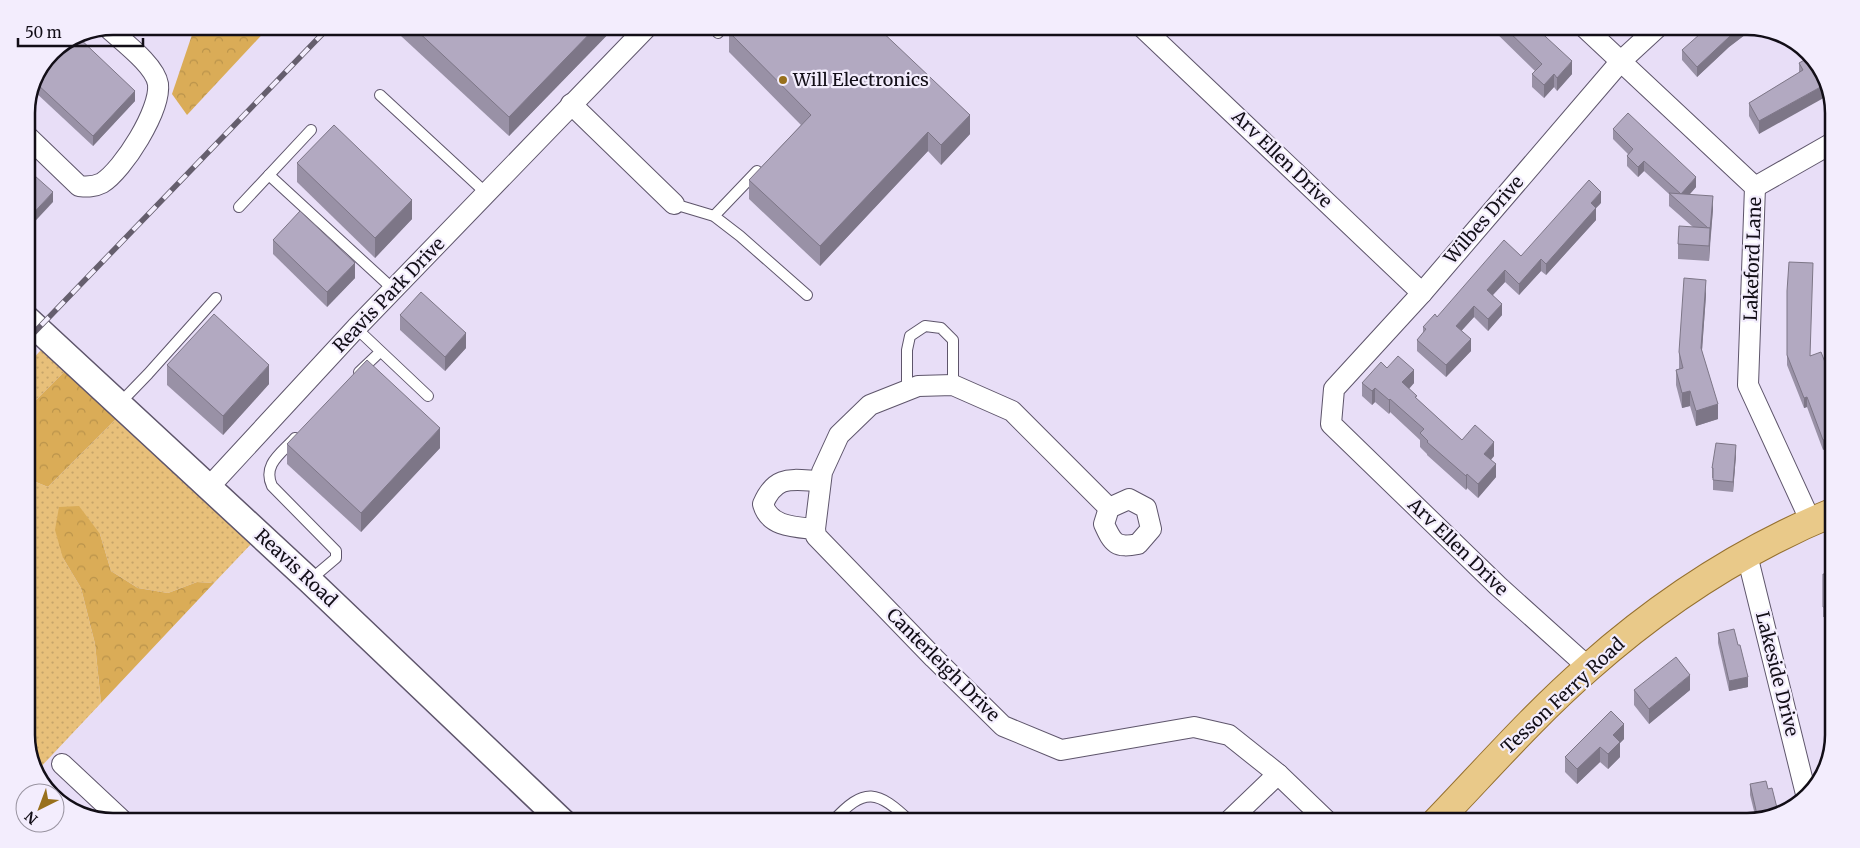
<svg xmlns="http://www.w3.org/2000/svg" width="1860" height="848" font-family="Merriweather,serif">
<style>
.grass{fill:url(#grass-dots)}
.forest{fill:url(#forest-crowns)}
.lines{fill:none;stroke-linecap:round;stroke-linejoin:round}
.service-casing{stroke:#5e556b;stroke-width:12}
.minor-casing{stroke:#5e556b;stroke-width:22}
.tertiary-casing{stroke:#5e556b;stroke-width:28}
.primary-casing{stroke:#95702e;stroke-width:30}
.service{stroke:#fff;stroke-width:10}
.minor{stroke:#fff;stroke-width:20}
.tertiary{stroke:#fff;stroke-width:25}
.primary{stroke:#e9c989;stroke-width:28}
.rail-casing{stroke:#655e6d;stroke-width:5.5}
.rail{stroke:#f3edfd;stroke-width:4;stroke-dasharray:11;stroke-linecap:butt}
.wall{fill:#9991a6}
.shaded-wall{fill:#7d7687}
.building{fill:#b2a9c1;stroke:#7d7687}
.poi-dot{fill:#98701c;stroke:#f3edfd;stroke-width:2}
.labels{text-anchor:middle;stroke-width:4.5;stroke-linejoin:round;paint-order:stroke}
.poi-label{font-size:18px;fill:#120e17;stroke:#f3edfd;text-anchor:start}
.street-label{font-size:18px;fill:#120e17;stroke:#f3edfd}
.rim{fill:none;stroke:#120e17;stroke-width:2.5}
</style>
<defs>
<pattern id="grass-dots" width="8" height="8" patternUnits="userSpaceOnUse" patternTransform="scale(1.25)"><rect width="8" height="8" fill="#e8c07a"/><path d="M2 2h.1M6 6h.1" fill="none" stroke="#c6a469" stroke-width="1.8" stroke-linecap="round"/></pattern>
<pattern id="forest-crowns" width="20" height="18" patternUnits="userSpaceOnUse" patternTransform="scale(1.25)"><rect width="20" height="18" fill="#daac57"/><path d="M2 6a3 3 0 1 1 6 0M12 15a3 3 0 1 1 6 0" fill="none" stroke="#ba934b"/></pattern>
</defs>
<rect width="100%" height="100%" fill="#e8def7"/>
<g class="grass">
<path d="M41 350 67 369 26 410V366Z"/>
<path d="M118 417 253 542 214 583 197 582 168 593 138 588 111 571 100 534 63 558 81 588 95 644 101 703 37 771 26 741V478L48 487Z"/>
</g>
<g class="forest">
<path d="M195 26H270L187 115 172 94Z"/>
<path d="M67 369 118 417 48 487 26 478V410Z"/>
<path d="M79 506 100 534 111 571 138 588 168 593 197 582 214 583 101 703 95 644 81 588 63 558 55 530 59 507Z"/>
</g>
<g class="lines">
<g class="service-casing">
<g id="service">
<path d="M718 33 724 26"/>
<path d="M380 95 486 193"/>
<path d="M269 175 393 289"/>
<path d="M674 204 714 216 740 236 807 295"/>
<path d="M239 207 311 130"/>
<path d="M714 216 757 171"/>
<path d="M356 328 428 396"/>
<path d="M359 372 380 352"/>
<path d="M907 390V350L910 336 925 326 941 328 953 340V385"/>
<path d="M119 404 148 374 216 298"/>
<path d="M295 438C282 453 262 464 272 486L336 551V558L310 580"/>
<path d="M832 822C865 786 877 790 911 822"/>
</g>
</g>
<g class="minor-casing">
<g id="minor">
<path d="M1141 26 1422 293"/>
<path d="M1583 26 1755 187 1748 385 1811 522"/>
<path d="M571 104 674 204"/>
<path d="M26 135 79 186C88 187 94 187 102 183 123 170 161 110 158 84 155 65 122 41 107 27"/>
<path d="M1755 187 1834 142"/>
<path d="M209 487 356 328 648 26"/>
<path d="M1129 499 1146 508 1151 529 1138 544C1116 548 1113 544 1104 524L1109 508Z"/>
<path d="M1109 508 1012 411 953 385 918 386 870 405 839 435 822 472 815 529 816 536 934 658 1003 726 1061 750 1194 727 1229 735 1278 774 1328 822"/>
<path d="M815 529C795 527 769 527 763 504 776 474 792 480 820 481"/>
<path d="M1747 555 1806 794"/>
<path d="M1588 667 1498 586 1331 424 1334 389 1422 293 1621 61 1659 26"/>
<path d="M62 764 124 822"/>
<path d="M1228 822 1278 774"/>
</g>
</g>
<g class="tertiary-casing">
<path id="tertiary" d="M26 318 310 581 563 822"/>
</g>
<g class="primary-casing">
<path id="primary" d="M1436 822C1486 770 1534 715 1588 668 1660 604 1744 549 1834 512"/>
</g>
<use href="#service" class="service"/>
<use href="#minor" class="minor"/>
<use href="#tertiary" class="tertiary"/>
<use href="#primary" class="primary"/>
<g class="rail-casing">
<path id="rail" d="M26 341 330 26"/>
</g>
<use href="#rail" class="rail"/>
</g>
<g class="wall">
<path d="M401 26H616L509 136 401 36Z"/>
<path d="M1489 26H1534L1572 74 1557 91 1554 87 1544 98 1532 87V74L1535 71Z"/>
<path d="M1747 26 1754 28 1729 47 1697 77 1682 60V50Z"/>
<path d="M806 29 857 34 970 134 941 165 928 151 820 266 749 199V180L801 125 729 52V32Z"/>
<path d="M52 51 135 101 93 146 34 91Z"/>
<path d="M1799 63 1819 64 1759 134 1749 116V103L1799 73Z"/>
<path d="M1613 129 1696 187 1690 194 1713 209 1709 261 1678 259V244L1693 227 1669 206V194L1644 171 1638 177 1627 166V156L1628 154 1613 139Z"/>
<path d="M297 163 412 219 375 258 297 182Z"/>
<path d="M1601 203 1596 208V220L1546 275 1541 271 1519 295 1505 282 1493 295 1502 315 1488 331 1474 317 1461 331 1471 351 1446 377 1417 351V340L1423 333V327L1521 256Z"/>
<path d="M273 240 355 278 327 307 273 254Z"/>
<path d="M1787 291 1810 355 1834 385 1823 450 1807 407 1804 408 1787 365Z"/>
<path d="M1706 295 1702 351 1718 419 1696 426 1690 406 1682 408 1676 385V370L1679 369V352Z"/>
<path d="M400 315 466 348 445 371 400 330Z"/>
<path d="M167 365 269 384 223 435 167 385Z"/>
<path d="M1387 368 1414 383 1409 389 1417 399 1462 440 1494 456 1491 460 1496 477 1478 498 1467 488 1466 490 1427 455V454L1420 447V440L1390 412 1389 414 1375 402 1372 405 1362 396V383Z"/>
<path d="M287 444 440 448 361 532 287 464Z"/>
<path d="M1736 455 1733 492 1713 490V478H1712V468Z"/>
<path d="M1823 574H1834V642L1826 641V617H1823Z"/>
<path d="M1718 633 1748 687 1729 691 1718 643Z"/>
<path d="M1634 690H1690L1649 724 1634 705Z"/>
<path d="M1624 739 1620 743V757L1608 769 1600 762 1577 784 1565 772V757Z"/>
<path d="M1750 784 1768 789 1778 812 1756 819 1750 795Z"/>
</g>
<g class="shaded-wall">
<path d="M597 26H616L509 136V117Z"/>
<path d="M1743 26 1754 28 1729 47 1697 77V67L1729 37Z"/>
<path d="M1572 61V74L1557 91V78Z"/>
<path d="M1554 74V87L1544 98V85Z"/>
<path d="M1826 84 1829 95 1759 134V121Z"/>
<path d="M135 91V101L93 146V136Z"/>
<path d="M970 115V134L941 165V145Z"/>
<path d="M928 132V151L820 266V246Z"/>
<path d="M1644 161V171L1638 177V167Z"/>
<path d="M1696 177V187L1681 204V194Z"/>
<path d="M53 192V202L26 231V221Z"/>
<path d="M1601 192V203L1596 208V220L1546 275V264L1591 203Z"/>
<path d="M1713 196V209L1710 243V230Z"/>
<path d="M412 200V219L375 258V238Z"/>
<path d="M1710 228V243L1709 261V246Z"/>
<path d="M1541 259V271L1519 295V284Z"/>
<path d="M355 263V278L327 307V292Z"/>
<path d="M1505 270V282L1487 301V290Z"/>
<path d="M1706 280V295L1701 363V348Z"/>
<path d="M1502 304V315L1488 331V319Z"/>
<path d="M1474 306V317L1456 337V326Z"/>
<path d="M466 333V348L445 371V357Z"/>
<path d="M1471 339V351L1446 377V365Z"/>
<path d="M269 365V384L223 435V416Z"/>
<path d="M1414 370V383L1402 396V382Z"/>
<path d="M1375 388V402L1372 405V391Z"/>
<path d="M1690 391V406L1682 408V393Z"/>
<path d="M1807 397V407L1804 408V398Z"/>
<path d="M1390 399V412L1389 414V400Z"/>
<path d="M1718 404V419L1696 426V411Z"/>
<path d="M440 428V448L361 532V513Z"/>
<path d="M1834 435V445L1823 450V440Z"/>
<path d="M1494 442V456L1484 467V454Z"/>
<path d="M1736 445V455L1733 492V482Z"/>
<path d="M1496 464V477L1478 498V484Z"/>
<path d="M1467 474V488L1466 490V476Z"/>
<path d="M1690 675V690L1649 724V709Z"/>
<path d="M1748 677V687L1729 691V681Z"/>
<path d="M1624 724V739L1620 743V757L1608 769V754L1613 735Z"/>
<path d="M1600 747V762L1577 784V769Z"/>
</g>
<g class="building">
<path d="M412 26H597L509 117Z"/>
<path d="M735 26H804L806 29 809 26H849L857 34 864 26H876L970 115 941 145 928 132 820 246 749 180 811 115 729 32Z"/>
<path d="M1503 26H1534L1572 61 1557 78 1554 74 1544 85 1532 74 1542 64Z"/>
<path d="M1709 26H1743L1729 37 1697 67 1682 50Z"/>
<path d="M76 35 135 91 93 136 37 84 52 51Z"/>
<path d="M1810 57 1819 64 1826 84 1759 121 1749 103 1803 70 1799 63Z"/>
<path d="M1628 113 1696 177 1681 194 1644 161 1638 167 1627 156 1633 149 1613 129Z"/>
<path d="M334 125 412 200 375 238 297 163Z"/>
<path d="M26 168 53 192 26 221Z"/>
<path d="M1589 180 1601 192 1591 203 1596 208 1546 264 1541 259 1519 284 1505 270 1487 290 1502 304 1488 319 1474 306 1456 326 1471 339 1446 365 1417 340 1426 329 1423 327 1435 314 1437 317 1504 240 1521 256Z"/>
<path d="M1669 193 1713 196 1710 230V228H1708Z"/>
<path d="M300 211 355 263 327 292 273 240Z"/>
<path d="M1679 226 1710 228 1709 246 1678 244Z"/>
<path d="M1789 262 1813 263 1810 356 1821 352 1834 385V435L1823 440 1807 397 1804 398 1787 355V291Z"/>
<path d="M1684 278 1706 280 1701 348 1718 404 1696 411 1690 391 1682 393 1676 370 1683 368 1679 352Z"/>
<path d="M421 292 466 333 445 357 400 315Z"/>
<path d="M214 314 269 365 223 416 167 365Z"/>
<path d="M1398 356 1414 370 1402 382 1417 396 1415 397 1462 440 1475 425 1494 442 1484 454 1496 464 1478 484 1467 474 1466 476 1427 442 1428 441 1420 433 1424 429 1390 399 1389 400 1375 388 1372 391 1362 383 1381 362 1387 368Z"/>
<path d="M367 360 440 428 361 513 287 444Z"/>
<path d="M1716 443 1736 445 1733 482 1713 480V468H1712Z"/>
<path d="M1823 574H1834V632L1826 631V607H1823Z"/>
<path d="M1734 629 1738 645H1740L1748 677 1729 681 1718 633Z"/>
<path d="M1676 657 1690 675 1649 709 1634 690Z"/>
<path d="M1611 711 1624 724 1613 735 1620 742 1608 754 1600 747 1577 769 1565 757Z"/>
<path d="M1766 781 1768 789 1772 788 1778 812 1758 819 1750 784Z"/>
</g>
<circle class="poi-dot" cx="783" cy="80" r="5"/>
<g class="labels">
<g class="poi-label">
<text x="793" y="86">Will Electronics</text>
</g>
<g class="street-label">
<text transform="translate(1282 159) rotate(44)" y="6">Arv Ellen Drive</text>
<text transform="translate(1484 220) rotate(-49)" y="6">Wilbes Drive</text>
<text transform="translate(1753 259) rotate(-88)" y="6">Lakeford Lane</text>
<text transform="translate(389 295) rotate(-46)" y="6">Reavis Park Drive</text>
<text transform="translate(1458 547) rotate(44)" y="6">Arv Ellen Drive</text>
<text transform="translate(296 568) rotate(43)" y="6">Reavis Road</text>
<text transform="translate(943 665) rotate(45)" y="6">Canterleigh Drive</text>
<text transform="translate(1777 674) rotate(76)" y="6">Lakeside Drive</text>
<text transform="translate(1563 696) rotate(-43)" y="6">Tesson Ferry Road</text>
</g>
</g>
<path d="M0 0H1860V848H0ZM113 35H1747A78 78 0 0 1 1825 113V735A78 78 0 0 1 1747 813H113A78 78 0 0 1 35 735V113A78 78 0 0 1 113 35Z" fill="#f3edfd" fill-rule="evenodd"/>
<path class="rim" d="M113 35H1747A78 78 0 0 1 1825 113V735A78 78 0 0 1 1747 813H113A78 78 0 0 1 35 735V113A78 78 0 0 1 113 35Z"/>
<g transform="translate(40 808) rotate(222)"><circle r="24" fill="#f3edfd" stroke="#9994a1"/>
<path d="M0-4L9 19L0 12L-9 19Z" fill="#98701c"/>
<text y="-8" font-size="14" font-weight="bold" text-anchor="middle" fill="#120e17">N</text>
</g>
<path d="M18 38v8h125v-8" fill="none" stroke="#120e17" stroke-width="2.5"/>
<text x="25" y="38" font-size="15" fill="#120e17" stroke="#f3edfd" stroke-width="4" paint-order="stroke">50 m</text>
</svg>
